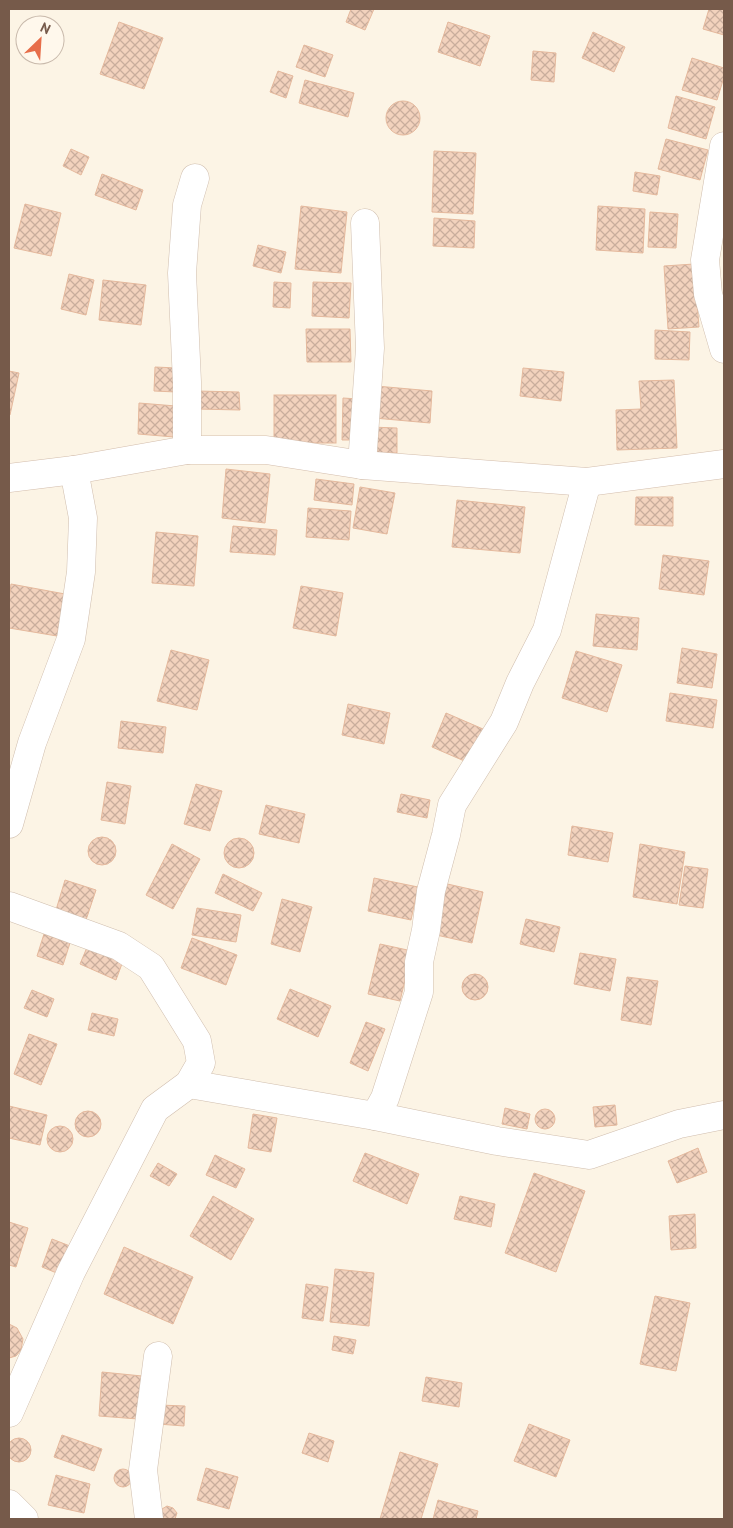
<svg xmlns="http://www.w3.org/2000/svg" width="733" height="1528" font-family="'PT Sans',sans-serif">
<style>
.building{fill:url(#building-cross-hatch);stroke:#e5b99d}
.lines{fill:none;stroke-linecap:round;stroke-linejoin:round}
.street-casing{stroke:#d0beae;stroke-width:29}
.secondary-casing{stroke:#d3bdac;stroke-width:29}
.street{stroke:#fff;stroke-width:28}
.secondary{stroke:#fff;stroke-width:28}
</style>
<defs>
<pattern id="building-cross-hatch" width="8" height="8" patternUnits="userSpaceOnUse" patternTransform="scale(1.25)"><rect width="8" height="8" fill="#f2d2bd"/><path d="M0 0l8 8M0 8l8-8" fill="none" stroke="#c9ad9c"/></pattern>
</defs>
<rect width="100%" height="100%" fill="#fcf4e5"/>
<g class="building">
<path d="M351 9H374L365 30 346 22Z"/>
<path d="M709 9H724V35L703 29Z"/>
<path d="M119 22 163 38 144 89 100 74Z"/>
<path d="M448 22 490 36 480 66 438 52Z"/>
<path d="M593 32 625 47 614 72 582 58Z"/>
<path d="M304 45 333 55 325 77 296 67Z"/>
<path d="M533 51 556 53 554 82 531 80Z"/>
<path d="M692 58 724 68V77L717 100 682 90Z"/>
<path d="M278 71 293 76 286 98 270 92Z"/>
<path d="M305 80 354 93 348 117 299 103Z"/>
<path d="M676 96 715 107 706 139 668 128Z"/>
<circle cx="403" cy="118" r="17"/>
<path d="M666 139 708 150 700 180 658 169Z"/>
<path d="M71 149 89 157 81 175 63 166Z"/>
<path d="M434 151 476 153 473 214 432 212Z"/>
<path d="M635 172 660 176 657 195 633 191Z"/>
<path d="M102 174 143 190 136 210 95 195Z"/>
<path d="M25 204 61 213 51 256 14 248Z"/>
<path d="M301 206 347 212 341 273 295 269Z"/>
<path d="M598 206 645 209 643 253 596 250Z"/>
<path d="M650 212 678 214 676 248 648 247Z"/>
<path d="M434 218 475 221 474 248 433 246Z"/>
<path d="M258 245 286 252 281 273 253 266Z"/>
<path d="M694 264 699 327 668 329 664 266Z"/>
<path d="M69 274 94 280 86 315 61 309Z"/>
<path d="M103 280 146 285 141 325 99 320Z"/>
<path d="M274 282 291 283 290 308 273 307Z"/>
<path d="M313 282 351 283 349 318 312 316Z"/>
<path d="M306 329H350L351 362H307Z"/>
<path d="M655 330 690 332 689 360 655 359Z"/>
<path d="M155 367 177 368 176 392 154 391Z"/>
<path d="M523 368 564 372 561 401 520 396Z"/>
<path d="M9 371 19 373 10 415H9Z"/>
<path d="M674 380 677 448 617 450 616 410 641 409 639 381Z"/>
<path d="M376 386 432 391 430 423 374 418Z"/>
<path d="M197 391 239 392 240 410 197 409Z"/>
<rect x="274" y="395" width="62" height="48"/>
<path d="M343 398 358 399 356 440H342Z"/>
<path d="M139 403 176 406 174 437 138 434Z"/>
<path d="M370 427 397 428V453H369Z"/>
<path d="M226 469 270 474 265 523 222 518Z"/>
<path d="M316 479 354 484 352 505 314 500Z"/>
<path d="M360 487 395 493 387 534 353 528Z"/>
<path d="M636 497H673V526L635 525Z"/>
<path d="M457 500 525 507 520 553 452 547Z"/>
<path d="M308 508 351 511 349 540 306 537Z"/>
<path d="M233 526 277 530 275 555 230 552Z"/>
<path d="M156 532 198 536 194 586 152 583Z"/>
<path d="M663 555 709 561 704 595 659 589Z"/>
<path d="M11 584 65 594 57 636 9 628V599Z"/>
<path d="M301 586 343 593 336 636 293 628Z"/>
<path d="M596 614 639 618 637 650 593 646Z"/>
<path d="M682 648 717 654 712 688 677 683Z"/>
<path d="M171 650 209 660 197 710 157 701Z"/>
<path d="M576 651 622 665 607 712 562 698Z"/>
<path d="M670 693 717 700 713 728 666 721Z"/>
<path d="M348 704 390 713 384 744 342 735Z"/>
<path d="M446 713 483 729 469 763 432 747Z"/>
<path d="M121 721 166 727 163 753 118 748Z"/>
<path d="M107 782 131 786 125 824 101 820Z"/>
<path d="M196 784 222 791 210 831 184 824Z"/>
<path d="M401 794 430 800 427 818 397 812Z"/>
<path d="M266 805 305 814 299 843 259 834Z"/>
<path d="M572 826 613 833 608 862 568 855Z"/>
<circle cx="102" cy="851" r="14"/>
<circle cx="239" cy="853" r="15"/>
<path d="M172 844 200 859 173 909 146 895Z"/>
<path d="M640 844 685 852 677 904 633 897Z"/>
<path d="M685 866 708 869 703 908 679 905Z"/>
<path d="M223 874 262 893 253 911 215 893Z"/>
<path d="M374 878 418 887 411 920 368 911Z"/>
<path d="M65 880 96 890 86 920 56 910Z"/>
<path d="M443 883 483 892 472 943 432 934Z"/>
<path d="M282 899 312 907 300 952 271 944Z"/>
<path d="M197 908 241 915 236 942 192 935Z"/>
<path d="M526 919 560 927 554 952 520 944Z"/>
<path d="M44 934 70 943 63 965 37 956Z"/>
<path d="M192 938 237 955 226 985 181 968Z"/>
<path d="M380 944 412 951 400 1001 368 994Z"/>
<path d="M88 945 123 961 116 980 80 964Z"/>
<path d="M580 953 616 959 610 991 574 984Z"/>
<circle cx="475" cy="987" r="13"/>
<path d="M627 977 658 981 651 1025 621 1020Z"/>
<path d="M290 989 331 1006 318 1037 277 1019Z"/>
<path d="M32 990 54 999 47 1017 24 1008Z"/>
<path d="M92 1013 118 1019 114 1036 88 1030Z"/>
<path d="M366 1022 385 1029 368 1071 350 1063Z"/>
<path d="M29 1034 57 1044 41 1085 14 1074Z"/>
<path d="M615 1105 617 1125 595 1127 593 1107Z"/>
<path d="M9 1106 47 1115 40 1145 9 1138Z"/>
<path d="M505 1108 530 1114 527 1129 502 1124Z"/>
<circle cx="545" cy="1119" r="10"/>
<circle cx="88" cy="1124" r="13"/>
<path d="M253 1114 277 1118 271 1152 248 1148Z"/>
<circle cx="60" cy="1139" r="13"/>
<path d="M698 1148 707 1172 677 1183 668 1161Z"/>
<path d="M365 1153 419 1174 407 1204 353 1181Z"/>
<path d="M215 1155 245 1169 236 1188 206 1175Z"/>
<path d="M158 1163 177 1174 169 1186 150 1176Z"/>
<path d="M534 1173 585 1191 556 1272 505 1253Z"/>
<path d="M213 1196 254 1219 231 1260 190 1236Z"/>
<path d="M460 1196 495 1204 491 1227 454 1219Z"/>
<path d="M695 1214 696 1248 671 1250 669 1216Z"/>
<path d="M9 1222 28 1228 16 1267 9 1265Z"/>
<path d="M52 1239 75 1248 64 1276 42 1267Z"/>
<path d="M124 1247 193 1277 173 1324 104 1294Z"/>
<path d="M335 1269 374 1273 369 1326 330 1322Z"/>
<path d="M306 1284 328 1287 323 1321 302 1318Z"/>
<path d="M655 1296 690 1303 676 1371 640 1364Z"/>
<path d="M9 1324 17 1328 23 1339 21 1350 16 1356 9 1358Z"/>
<path d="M334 1336 356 1340 353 1354 332 1350Z"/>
<path d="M102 1372 142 1376 138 1419 99 1416Z"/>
<path d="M426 1377 462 1383 459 1407 422 1401Z"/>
<path d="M159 1405 185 1406 184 1426 158 1424Z"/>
<path d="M529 1424 570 1440 556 1477 514 1461Z"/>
<path d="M309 1433 334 1441 328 1462 302 1453Z"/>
<path d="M62 1435 102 1449 94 1471 54 1457Z"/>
<circle cx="19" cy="1450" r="12"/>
<path d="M400 1452 438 1464 421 1519H380Z"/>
<path d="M206 1468 238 1477 229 1509 197 1500Z"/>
<circle cx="123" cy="1478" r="9"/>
<path d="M56 1475 90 1484 84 1513 48 1505Z"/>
<path d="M438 1500 478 1511 476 1519H433Z"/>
<path d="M167 1506 173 1508 177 1513 175 1519H163L160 1516 162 1509Z"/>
</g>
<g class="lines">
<g class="street-casing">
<g id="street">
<path d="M724 146 705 260 708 294 724 349"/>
<path d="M187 450V382L182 273 187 205 195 178"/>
<path d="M362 465 370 348 365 223"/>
<path d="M9 824 32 743 71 639 81 572 83 518 74 470"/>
<path d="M9 906 119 946 151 967 197 1041 201 1063 189 1084 155 1109 71 1272 9 1413"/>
<path d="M189 1084 375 1116 497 1141 589 1155 679 1124 724 1115"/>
<path d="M375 1116 385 1098 419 992V962L426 930 431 891 446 835 452 805 504 722 520 683 547 630 587 482"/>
<path d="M9 1504 24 1519"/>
<path d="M149 1519 143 1470 158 1356"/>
</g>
</g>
<g class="secondary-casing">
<path id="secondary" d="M9 478 74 470 187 450H266L362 465 587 482 724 464"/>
</g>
<use href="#street" class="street"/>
<use href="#secondary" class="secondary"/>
</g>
<rect width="733" height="1528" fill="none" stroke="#765a4a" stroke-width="20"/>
<g transform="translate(40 40) rotate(25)"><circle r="24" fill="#fff8ec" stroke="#c8b9ab"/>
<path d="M0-4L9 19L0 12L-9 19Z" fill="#e76e4a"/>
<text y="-8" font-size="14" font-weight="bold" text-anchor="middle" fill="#765a4a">N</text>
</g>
</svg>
